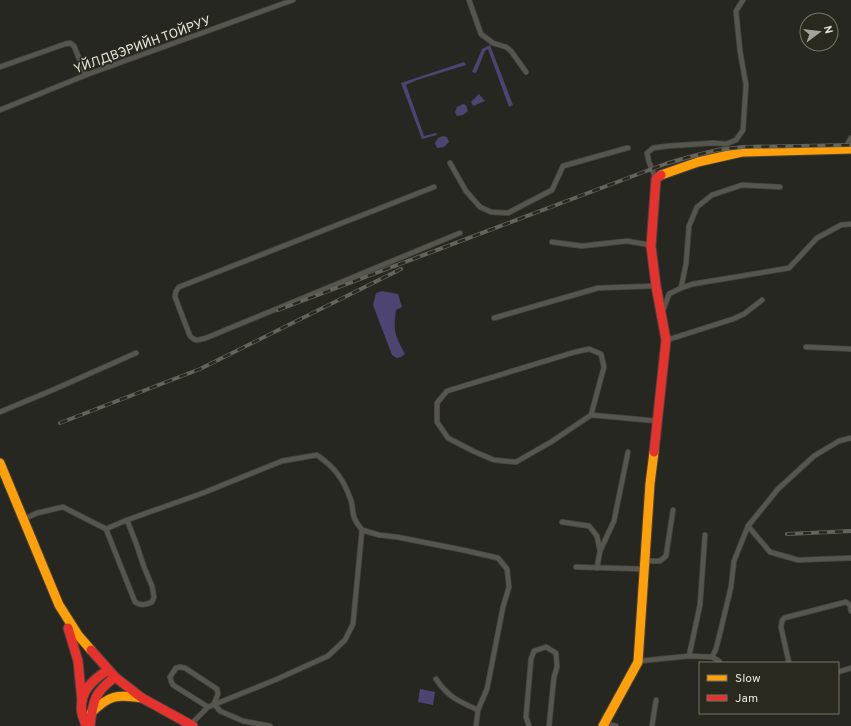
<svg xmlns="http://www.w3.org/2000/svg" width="851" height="726" font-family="Overpass,sans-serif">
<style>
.green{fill:#4d4471}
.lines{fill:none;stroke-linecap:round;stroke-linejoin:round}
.lane-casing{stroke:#444440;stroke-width:6}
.slow-casing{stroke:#444440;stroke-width:11}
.jam-casing{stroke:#444440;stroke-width:11}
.lane{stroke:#56564e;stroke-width:4.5}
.slow{stroke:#ff9f0a;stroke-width:9}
.jam{stroke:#e5322d;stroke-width:9}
.rail-casing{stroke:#64645d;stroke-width:4}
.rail{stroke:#2a291e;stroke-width:2.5;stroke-dasharray:8;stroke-linecap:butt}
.labels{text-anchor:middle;stroke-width:3.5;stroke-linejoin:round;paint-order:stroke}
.street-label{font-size:13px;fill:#e4e4dd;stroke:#2a291e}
</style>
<rect width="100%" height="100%" fill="#272721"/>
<g class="green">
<path d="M490 45 513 105 509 107 488 49 485 51 476 73 472 72 482 49Z"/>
<path d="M464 62 466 65 417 80 406 85 424 136 436 133 437 135 422 139 401 83Z"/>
<path d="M479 94 485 101 473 106 471 102Z"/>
<path d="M463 104 466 105 468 111 463 115 457 116 455 112 457 107Z"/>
<path d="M443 136 447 137 449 142 444 147 437 148 435 143 438 138Z"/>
<path d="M382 291 398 294 402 307 396 310C393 331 395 335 405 354L401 357 397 358 392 355 373 305 376 293Z"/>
<path d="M420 689 435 692 433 705 418 702Z"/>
</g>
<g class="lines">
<g class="lane-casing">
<g id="lane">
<path d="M469 0 481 34 493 43 506 47 511 51 526 72"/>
<path d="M0 67 65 44 70 43 74 46 86 75"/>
<path d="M0 110 86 75 293 0"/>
<path d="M845 148 851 138"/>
<path d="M450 163 466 191 480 207 491 212 508 213 552 190 563 166 627 148H628"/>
<path d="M655 177 649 162 647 153 653 148 668 146 713 143 726 144 736 140 743 130 746 85 740 51 736 11 743 0"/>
<path d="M434 187 179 287 176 291 175 297 190 336C196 342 198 340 206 338L460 233"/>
<path d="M552 242 582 246 627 241 650 245"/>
<path d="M681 288 686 264 689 226 697 207 712 195 742 185 780 187"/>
<path d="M664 308 669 294 681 288 693 284 789 268 817 238 841 225 851 224"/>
<path d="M494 318 598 288 654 286"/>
<path d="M667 340 733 319 744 314 762 300"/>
<path d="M806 347 851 349"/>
<path d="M0 412 55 389 136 353"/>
<path d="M591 415 604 367 601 354 589 349 575 352 447 391 437 403V422L448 438 473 451 494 460 516 462 551 442 591 415 657 421"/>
<path d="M24 519 37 513 63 507 106 529 127 520 203 493 282 461 317 455C334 467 343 478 350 498 353 504 352 511 354 517 355 521 359 526 362 530L379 535 397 537 463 550 498 558 507 569 509 587 503 607 487 689 478 710 476 726"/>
<path d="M562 522 589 526 597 536 600 551 597 568"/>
<path d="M748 526 770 552 798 560 851 558"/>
<path d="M106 529 135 602C141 606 145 605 152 602L154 597 152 586 144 567 136 543 127 520"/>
<path d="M600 551 614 521 628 452"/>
<path d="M647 561H660L666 556 673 510"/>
<path d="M576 567 643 569"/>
<path d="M689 656 700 605 705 535"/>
<path d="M712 657 716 649 721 629 731 587 734 561 748 526 778 489 814 456 839 441 851 438"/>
<path d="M640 661 689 656 712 657 719 661 720 663"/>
<path d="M789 663 781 627 782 621 784 618 846 602 850 605 851 611"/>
<path d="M838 672 851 668"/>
<path d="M436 679C448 697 458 701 478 710"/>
<path d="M214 704 220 711 243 721 270 726"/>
<path d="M208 707 173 685 171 681 170 677 176 668 180 667 185 668 217 689 218 694 214 704"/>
<path d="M191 724 208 707 275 680 328 656 345 640 353 624 362 530"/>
<path d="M606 724 616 726"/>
<path d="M529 726 526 717 531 659 534 651 546 647 556 653 557 667 554 677 549 726"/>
<path d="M652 726 656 700"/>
</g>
</g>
<g class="slow-casing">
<g id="slow">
<path d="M661 175 698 162 742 152 851 149"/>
<path d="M0 463 59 605 78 635 91 650"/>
<path d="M91 713C109 695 117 694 142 698"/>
<path d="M603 726 638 662 650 484 654 452"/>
</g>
</g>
<g class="jam-casing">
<g id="jam">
<path d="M654 452 666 340 656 286 651 246 656 179 661 175"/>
<path d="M68 628 78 661 82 701"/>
<path d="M91 650 115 677 142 698 193 726"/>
<path d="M86 726C85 722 83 718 82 714 78 693 92 680 108 670"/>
<path d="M90 726C93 700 94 693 115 677"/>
</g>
</g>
<use href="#lane" class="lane"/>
<use href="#slow" class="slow"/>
<use href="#jam" class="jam"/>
<g class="rail-casing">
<g id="rail">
<path d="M278 310 588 193 665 164 689 157 717 150 743 147 851 145"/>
<path d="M60 423 200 369 401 269"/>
<path d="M787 534 851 531"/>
</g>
</g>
<use href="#rail" class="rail"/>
</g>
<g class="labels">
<g class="street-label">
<text transform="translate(142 44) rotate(-20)" y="5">ҮЙЛДВЭРИЙН ТОЙРУУ</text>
</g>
</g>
<rect x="699" y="662" width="140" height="52" fill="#2a291e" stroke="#74746a"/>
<rect x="707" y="675" width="20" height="6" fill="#ff9f0a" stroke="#74746a"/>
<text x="735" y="682" font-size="12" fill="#e4e4dd">Slow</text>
<rect x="707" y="695" width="20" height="6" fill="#e5322d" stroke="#74746a"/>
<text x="735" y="702" font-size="12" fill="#e4e4dd">Jam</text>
<g transform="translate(819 32) rotate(75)"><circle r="19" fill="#2a291e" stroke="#74746a"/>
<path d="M0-3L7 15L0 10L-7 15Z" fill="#a2a29b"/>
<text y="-6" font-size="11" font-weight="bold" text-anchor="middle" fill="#e4e4dd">N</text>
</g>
</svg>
